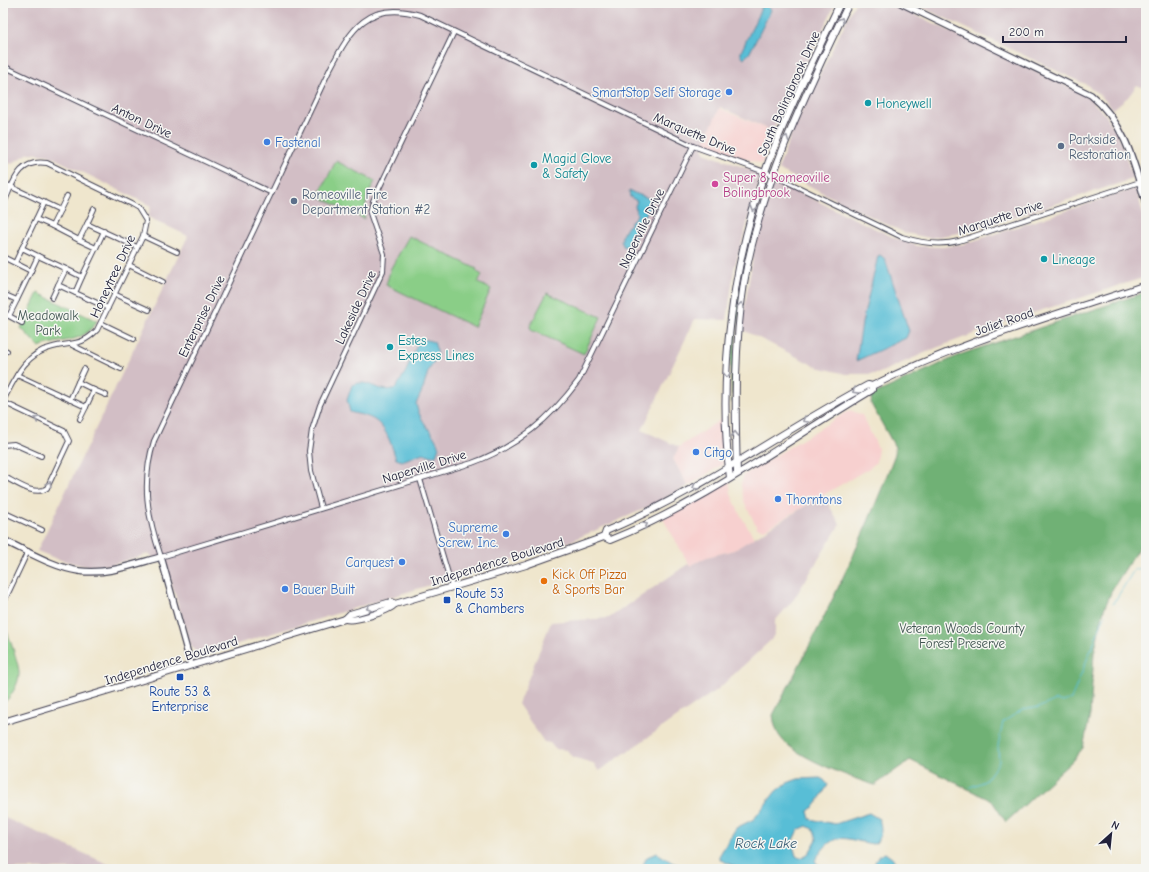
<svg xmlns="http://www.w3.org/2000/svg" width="1149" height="872" font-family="'Comic Neue',sans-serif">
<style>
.built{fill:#f7d0cf}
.industrial{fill:#d2bec5}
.green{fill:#8ace87;stroke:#567861}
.forest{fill:#6fb174;stroke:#486a58}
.water{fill:#58bed6;stroke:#3d7088;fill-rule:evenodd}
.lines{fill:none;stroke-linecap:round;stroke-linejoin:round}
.stream{stroke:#58bed6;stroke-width:1}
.street-casing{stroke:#413f51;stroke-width:6}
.secondary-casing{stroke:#413f51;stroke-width:8}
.primary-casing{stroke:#413f51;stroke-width:8}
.street{stroke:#fff;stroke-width:4}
.secondary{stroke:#fff;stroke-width:5.5}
.primary{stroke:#fff;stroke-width:6}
.oneway{stroke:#9c9ca7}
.shop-dot{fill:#3f7fe0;stroke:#f6f6f2;stroke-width:1.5}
.culture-dot{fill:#0f9aa8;stroke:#f6f6f2;stroke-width:1.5}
.service-dot{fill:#5c6f8a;stroke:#f6f6f2;stroke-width:1.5}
.hotel-dot{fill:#d1479c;stroke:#f6f6f2;stroke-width:1.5}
.food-dot{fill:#e8710a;stroke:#f6f6f2;stroke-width:1.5}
.transit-dot{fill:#1a4fb4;stroke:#f6f6f2;stroke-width:1.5}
.labels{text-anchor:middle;stroke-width:3;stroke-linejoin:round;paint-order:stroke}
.shop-label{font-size:13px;fill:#366cbe;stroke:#f6f6f2;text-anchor:start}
.street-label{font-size:13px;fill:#22223b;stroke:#f6f6f2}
.culture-label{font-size:13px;fill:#0d838f;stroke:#f6f6f2;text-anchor:start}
.service-label{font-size:13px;fill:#4e5e75;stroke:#f6f6f2;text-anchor:start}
.hotel-label{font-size:13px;fill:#b23c85;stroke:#f6f6f2;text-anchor:start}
.park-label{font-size:13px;fill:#415652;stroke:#f6f6f2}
.food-label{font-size:13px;fill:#c56008;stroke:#f6f6f2;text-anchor:start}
.transit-label{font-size:13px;fill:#164399;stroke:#f6f6f2;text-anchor:start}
.water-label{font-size:14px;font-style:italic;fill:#355971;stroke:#f6f6f2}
</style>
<rect width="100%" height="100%" fill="#f6f6f2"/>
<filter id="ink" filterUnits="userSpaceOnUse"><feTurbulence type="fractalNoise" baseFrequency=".025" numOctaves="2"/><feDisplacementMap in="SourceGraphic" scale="8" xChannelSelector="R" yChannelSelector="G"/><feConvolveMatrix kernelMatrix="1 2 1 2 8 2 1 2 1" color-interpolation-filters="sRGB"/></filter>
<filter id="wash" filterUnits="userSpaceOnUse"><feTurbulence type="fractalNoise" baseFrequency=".012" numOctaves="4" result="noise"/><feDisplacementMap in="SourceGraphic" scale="16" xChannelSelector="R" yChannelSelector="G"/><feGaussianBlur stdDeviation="0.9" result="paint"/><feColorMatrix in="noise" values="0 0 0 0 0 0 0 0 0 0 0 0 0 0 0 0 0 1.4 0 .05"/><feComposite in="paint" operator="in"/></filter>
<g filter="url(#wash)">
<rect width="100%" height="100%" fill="#efe6cd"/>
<g class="built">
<path d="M719 108 772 131 762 164 702 144Z"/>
<path d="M850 410 862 415 878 448 876 462 871 467 764 530 757 528 744 501 741 485 744 475Z"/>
<path d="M723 418V464L688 486 673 459 679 447Z"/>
<path d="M729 480 731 494 740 514 754 538 734 550 707 557 690 566 662 517Z"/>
</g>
<g class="industrial">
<path d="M3 3H836L772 131 720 107 703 144 704 153 754 171 759 175 760 179 734 269 727 320 695 319 642 430 679 447 673 459 688 486 642 510 564 544 205 654 197 653 191 646 166 565 148 554 110 565 85 566 57 559 37 551 188 236 148 217 151 206 48 155 29 153 11 164 3 160Z"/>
<path d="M855 3H890L1084 94 1105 114 1119 136 1133 179 1005 220 959 233 930 238 905 233 825 194 778 169 794 127Z"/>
<path d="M913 3H1146V89L1137 85 1128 97 1113 109 1101 96 1087 85Z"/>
<path d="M773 180 897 239 918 246 943 247 964 244 1136 188 1146 226V277L1008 321 936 348 877 374H846L817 367 741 329 755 245Z"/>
<path d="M823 495 840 524 794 599 775 621V633L771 640 718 689 599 771 593 763 572 757 567 750 555 749 550 743 544 742 518 704 551 622 609 618 688 564 690 566 707 557 734 550Z"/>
<path d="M3 817 119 869H3Z"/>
</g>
<g class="green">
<path d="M336 161 375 181 367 197 364 219 318 196Z"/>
<path d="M758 203 736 333 732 403 730 346 744 261Z"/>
<path d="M409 236 477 269 476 271 482 275 478 283 491 289 474 327 386 285 391 268Z"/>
<path d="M38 293 97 321C82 345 62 338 39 347L21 328Z"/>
<path d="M547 293 601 317 584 354 531 330 530 326Z"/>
<path d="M3 622C7 631 20 666 19 674 19 684 10 698 3 704Z"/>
</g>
<path class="forest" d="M1146 292V536L1113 588 1104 609 1094 653 1090 715 1083 748 1072 761 1006 822 992 801 910 760 875 785C853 779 794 756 781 738 776 732 774 723 773 715 818 631 862 544 895 454V447L871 404 872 395 962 354Z"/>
<g class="water">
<path d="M762 6H768L771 10 749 54 743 58 741 55V52Z"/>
<path d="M629 191 648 198 650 201V205L631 245 624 247 621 241 623 233 637 215 635 206 637 201 630 197Z"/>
<path d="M880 255 885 259 909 331 906 338 856 361 862 323 878 256Z"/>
<path d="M424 339 434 342 437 351V356L428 372 423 389 416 404C420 423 433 430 439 447L436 455 432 456 423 453 402 461 396 459C390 441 385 421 365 416 360 414 355 414 350 412L347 400 352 385C369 377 378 395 396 388L406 371 419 340Z"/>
<path d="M820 778 824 780 828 785 815 806 808 811 810 819 835 824 869 813 879 819C882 828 882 835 876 843L873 844C841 839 836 829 815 860L817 864 830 869H810L804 865 793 869H740L721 860 719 856 736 828 754 819 776 791 787 783 798 779ZM807 826 814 830 817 839 809 853 801 858 796 856 792 842 798 830Z"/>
<path d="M657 853 673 863 694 869H641L647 857Z"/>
<path d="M885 853 892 858 901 869H872L878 856Z"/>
</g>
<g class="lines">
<g class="stream">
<path d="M1113 604 1134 570 1146 567"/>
<path d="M970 787 985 781 999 762 998 746 1003 722 1022 710 1040 707 1056 700 1063 702 1071 699 1105 615"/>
</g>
</g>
</g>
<g filter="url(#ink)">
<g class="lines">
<g class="street-casing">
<g id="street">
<path d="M3 66 272 193"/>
<path d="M693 146 579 380C550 419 518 446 472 463L161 557C147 515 141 483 154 441L330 69C351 29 368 0 420 15L693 146 773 175 902 237C921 243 940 246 959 241L1140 182"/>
<path d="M3 183 60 210 52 226 36 219 44 202"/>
<path d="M3 205C13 184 18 158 47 163L131 204 138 208 146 221 143 236 97 330C82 346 73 342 53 347 25 353 15 378 3 401"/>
<path d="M60 210 67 196"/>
<path d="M87 224 94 209"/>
<path d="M52 226 79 240"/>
<path d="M104 231 96 248 79 240 87 224 137 247"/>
<path d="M143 236 177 252"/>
<path d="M22 248 36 219"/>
<path d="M38 256 66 269"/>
<path d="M3 257 31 271 38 256 22 248 15 263"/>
<path d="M129 265 163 282"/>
<path d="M82 277 96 248"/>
<path d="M75 293 82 277 66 269 58 285 108 308"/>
<path d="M3 294 17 300 9 316 3 313"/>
<path d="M114 294 149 310"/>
<path d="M52 298 58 285"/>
<path d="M17 300 31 271"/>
<path d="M9 316 22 323"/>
<path d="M101 323 134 339"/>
<path d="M72 345 121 369"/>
<path d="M3 349 7 351"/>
<path d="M17 375 86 407 94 390 78 382 70 400"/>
<path d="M78 382 84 369"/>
<path d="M94 390 106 395"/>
<path d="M3 402 64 431 69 441 47 488C35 497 15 482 3 476"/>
<path d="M80 419 86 407"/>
<path d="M3 445 14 444 41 456"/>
<path d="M420 479 452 587"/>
<path d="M321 508 311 471 309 451 312 430 320 405 383 271 384 254 370 213 373 201 454 32"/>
<path d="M3 512 42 530"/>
<path d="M3 604 28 551"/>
</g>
</g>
<g class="secondary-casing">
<g id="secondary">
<path d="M901 3 1091 95C1125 123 1134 163 1146 204"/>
<path d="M3 540C27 551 53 567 79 571 107 575 135 564 161 557L191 665"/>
</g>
</g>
<g class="primary-casing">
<g id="primary">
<path d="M737 473C735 409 734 346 744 283 761 183 806 93 849 3"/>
<path d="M730 478C717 375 733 257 769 161 789 107 816 55 840 3"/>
<path d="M604 537 606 531C699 492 780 432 868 385L872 386C959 342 1054 316 1146 285"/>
<path d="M345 619C355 622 389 611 395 604"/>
<path d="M3 722 345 619 350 614 391 602 395 604 526 565 604 537 610 540C704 503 786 441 872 390V386"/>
</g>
</g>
<use href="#street" class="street"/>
<use href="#secondary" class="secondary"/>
<use href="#primary" class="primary"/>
</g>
<defs><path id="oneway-chevron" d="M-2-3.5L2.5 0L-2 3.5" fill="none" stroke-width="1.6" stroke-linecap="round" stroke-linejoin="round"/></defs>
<g class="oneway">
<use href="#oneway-chevron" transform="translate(841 20) rotate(-64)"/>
<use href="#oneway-chevron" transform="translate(786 138) rotate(-69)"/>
<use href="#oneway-chevron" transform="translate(754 209) rotate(106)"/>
<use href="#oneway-chevron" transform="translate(741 305) rotate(-83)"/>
<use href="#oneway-chevron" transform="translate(727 375) rotate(90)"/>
<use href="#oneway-chevron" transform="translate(855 391) rotate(152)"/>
<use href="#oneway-chevron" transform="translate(37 419) rotate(-155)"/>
<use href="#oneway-chevron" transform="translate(805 420) rotate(149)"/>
<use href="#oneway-chevron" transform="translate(735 434) rotate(-91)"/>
<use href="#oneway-chevron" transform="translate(49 484) rotate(-59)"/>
<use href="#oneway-chevron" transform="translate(695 487) rotate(150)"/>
<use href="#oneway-chevron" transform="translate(645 525) rotate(-25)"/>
<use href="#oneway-chevron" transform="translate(369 608) rotate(163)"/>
</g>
</g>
<g class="shop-dot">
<circle cx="729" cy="92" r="4"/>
<circle cx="267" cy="142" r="4"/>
<circle cx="696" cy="452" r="4"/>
<circle cx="778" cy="499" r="4"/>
<circle cx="506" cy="534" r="4"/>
<circle cx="402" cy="562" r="4"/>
<circle cx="285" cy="589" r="4"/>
</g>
<g class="culture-dot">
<circle cx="868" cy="103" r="4"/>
<circle cx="534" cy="165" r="4"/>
<circle cx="1044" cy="259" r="4"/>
<circle cx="390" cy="347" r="4"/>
</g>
<g class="service-dot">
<circle cx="1061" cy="146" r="4"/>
<circle cx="294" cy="201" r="4"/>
</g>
<circle class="hotel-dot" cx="715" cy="184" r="4"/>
<circle class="food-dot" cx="544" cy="581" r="4"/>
<g class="transit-dot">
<rect x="443" y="596" width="8" height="8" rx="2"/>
<rect x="176" y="673" width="8" height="8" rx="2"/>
</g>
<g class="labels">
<g class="shop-label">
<text x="721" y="97" text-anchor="end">SmartStop Self Storage</text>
<text x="275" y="147">Fastenal</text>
<text x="704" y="457">Citgo</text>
<text x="786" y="504">Thorntons</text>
<text x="498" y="532" text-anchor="end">Supreme<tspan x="498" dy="15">Screw, Inc.</tspan></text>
<text x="394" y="567" text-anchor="end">Carquest</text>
<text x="293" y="594">Bauer Built</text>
</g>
<g class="street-label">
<text transform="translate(788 93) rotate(-66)" y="5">South Bolingbrook Drive</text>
<text transform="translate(142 120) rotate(25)" y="5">Anton Drive</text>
<text transform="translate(695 133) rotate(23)" y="5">Marquette Drive</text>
<text transform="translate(1000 217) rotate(-18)" y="5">Marquette Drive</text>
<text transform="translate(641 228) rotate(-64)" y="5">Naperville Drive</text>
<text transform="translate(112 276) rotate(-65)" y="5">Honeytree Drive</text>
<text transform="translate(355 307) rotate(-65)" y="5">Lakeside Drive</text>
<text transform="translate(201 316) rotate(-64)" y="5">Enterprise Drive</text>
<text transform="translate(1004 321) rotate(-19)" y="5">Joliet Road</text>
<text transform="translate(424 466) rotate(-17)" y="5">Naperville Drive</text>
<text transform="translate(497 561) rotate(-17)" y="5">Independence Boulevard</text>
<text transform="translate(171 660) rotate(-17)" y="5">Independence Boulevard</text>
</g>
<g class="culture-label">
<text x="876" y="108">Honeywell</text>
<text x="542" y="163">Magid Glove<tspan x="542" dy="15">&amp; Safety</tspan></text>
<text x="1052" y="264">Lineage</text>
<text x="398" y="345">Estes<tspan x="398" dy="15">Express Lines</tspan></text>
</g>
<g class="service-label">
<text x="1069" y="144">Parkside<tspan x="1069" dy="15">Restoration</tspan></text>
<text x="302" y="199">Romeoville Fire<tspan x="302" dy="15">Department Station #2</tspan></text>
</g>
<g class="hotel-label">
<text x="723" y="182">Super 8 Romeoville<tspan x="723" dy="15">Bolingbrook</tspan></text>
</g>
<g class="park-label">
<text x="48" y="320">Meadowalk<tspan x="48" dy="15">Park</tspan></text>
<text x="962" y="633">Veteran Woods County<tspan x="962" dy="15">Forest Preserve</tspan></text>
</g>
<g class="food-label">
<text x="552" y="579">Kick Off Pizza<tspan x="552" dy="15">&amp; Sports Bar</tspan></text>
</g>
<g class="transit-label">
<text x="455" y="598">Route 53<tspan x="455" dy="15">&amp; Chambers</tspan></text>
<text x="180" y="696" text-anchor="middle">Route 53 &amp;<tspan x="180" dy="15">Enterprise</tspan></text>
</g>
<g class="water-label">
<text x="766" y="848">Rock Lake</text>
</g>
</g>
<rect width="1149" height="872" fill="none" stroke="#f6f6f2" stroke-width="16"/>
<g transform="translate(1111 834) rotate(27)" stroke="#f6f6f2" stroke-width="3" paint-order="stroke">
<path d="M0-3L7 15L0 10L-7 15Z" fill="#22223b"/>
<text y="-6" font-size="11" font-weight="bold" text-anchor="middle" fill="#22223b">N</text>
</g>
<path d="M1003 36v6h123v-6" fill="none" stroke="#22223b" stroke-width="2"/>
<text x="1009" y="36" font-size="12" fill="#22223b" stroke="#f6f6f2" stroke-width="3" paint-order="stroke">200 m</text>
</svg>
